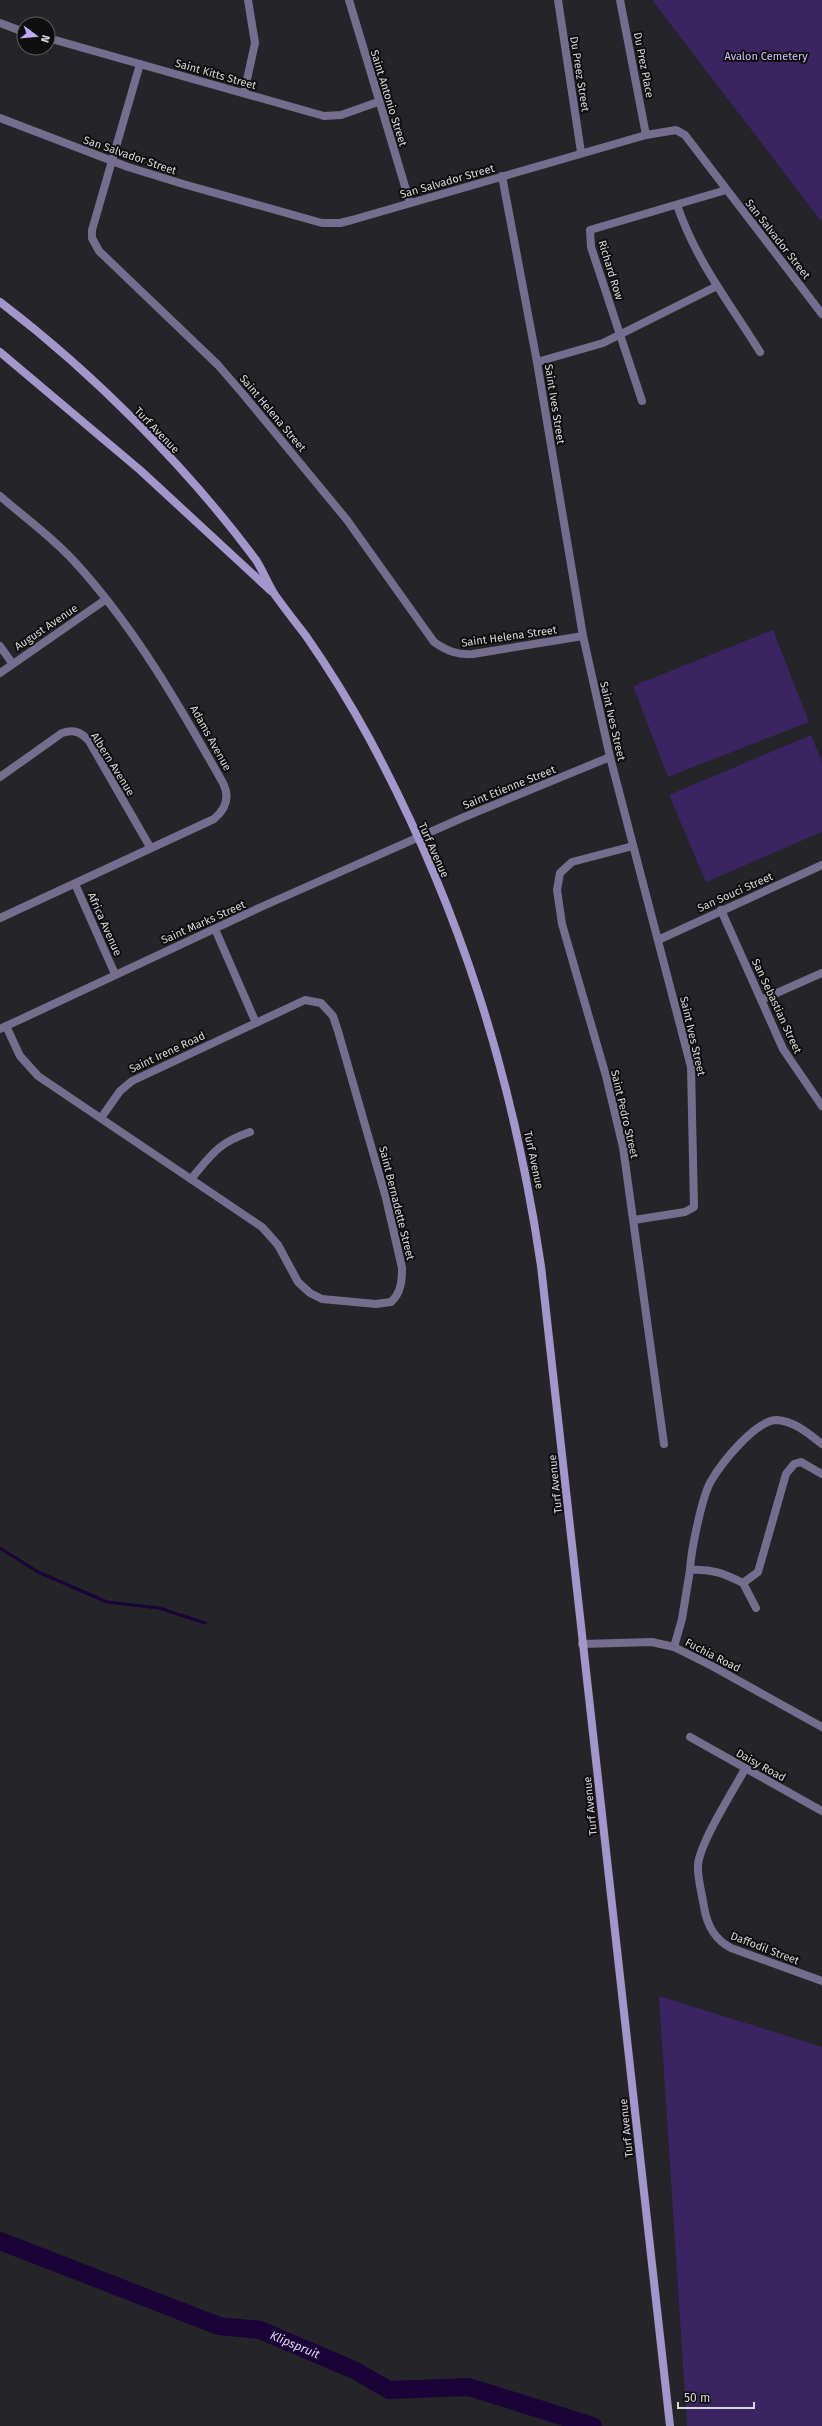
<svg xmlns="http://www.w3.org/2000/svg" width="822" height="2426" font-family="'Fira Sans',sans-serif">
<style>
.green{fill:#3a2462}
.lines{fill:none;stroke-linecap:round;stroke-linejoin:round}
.stream{stroke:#1a0437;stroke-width:3}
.river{stroke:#1a0437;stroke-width:18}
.minor{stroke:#756d8e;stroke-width:8}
.tertiary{stroke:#756d8e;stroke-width:8}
.secondary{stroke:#a396cb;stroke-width:8}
.labels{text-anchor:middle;stroke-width:4;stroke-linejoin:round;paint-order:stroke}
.park-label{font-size:11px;fill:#cfbffd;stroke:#0e0e0f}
.street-label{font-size:11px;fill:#d8d8db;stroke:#0e0e0f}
.water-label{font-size:12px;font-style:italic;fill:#dfdaef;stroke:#0e0e0f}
</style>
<rect width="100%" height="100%" fill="#252428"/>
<g class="green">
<path d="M652 0H822V222Z"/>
<path d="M773 630 809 722 668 777 633 686Z"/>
<path d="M811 735 822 762V832L706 882 669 795Z"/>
<path d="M659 1996 822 2047V2426H687Z"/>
</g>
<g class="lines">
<path class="stream" d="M0 1548 38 1572 107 1602 159 1608 205 1623"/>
<path class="river" id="s1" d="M0 2241 219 2326 260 2330 354 2370 389 2390 469 2387 593 2426"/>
<g class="minor">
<path d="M349 0 410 203"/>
<path d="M558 0 581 152"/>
<path d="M620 0 646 135"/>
<path d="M0 23 24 32"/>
<path d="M48 38 324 116 341 115 378 102"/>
<path d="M140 64 92 230V238L99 251 218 365 243 394 347 520 434 642C447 651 457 655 473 654L583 636"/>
<path d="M244 93 255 43 248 0"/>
<path d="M0 118 128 167 183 184 322 223H340L352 220 646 135 676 130 685 135 822 314"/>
<path d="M502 176 537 362 583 636 610 757 691 1067 694 1207 685 1212 634 1220"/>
<path d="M677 205C696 261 729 302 760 352"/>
<path d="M537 362 603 343 717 286"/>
<path d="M642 401 591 247 590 230 726 190"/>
<path d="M0 496C24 517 51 536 73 560 134 626 179 705 223 783 230 797 226 809 214 819L0 918"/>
<path d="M0 646 12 663"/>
<path d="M0 673 105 600"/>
<path d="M0 777 62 733C74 729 81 732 89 741L150 847"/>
<path d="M633 846 572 862 560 873 557 890 562 924 606 1076 623 1147 664 1444"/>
<path d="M75 884 115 974"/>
<path d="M721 910 783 1049 822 1106"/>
<path d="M215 929 256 1023"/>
<path d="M658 940 822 865"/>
<path d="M761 1000 822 973"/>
<path d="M6 1026 20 1056 38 1076 262 1227 278 1245 298 1282 310 1293 322 1299 376 1304 391 1302C401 1293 402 1281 402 1268L386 1198 338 1031 333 1016 321 1003 305 1000 132 1081 120 1091 101 1118"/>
<path d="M0 1029 261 907 462 818 610 757"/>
<path d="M191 1179C212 1154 218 1143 250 1132"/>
<path d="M690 1570C691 1551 702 1496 711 1481 721 1464 755 1420 777 1420 794 1421 809 1434 822 1444"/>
<path d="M743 1583 756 1608"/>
<path d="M674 1647 682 1619 690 1570C711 1568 725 1574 743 1583L758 1572 786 1474 794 1464 801 1462 822 1474"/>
<path d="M690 1737 822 1811"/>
<path d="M745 1769C733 1791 701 1841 698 1864 697 1878 702 1893 704 1907 707 1925 714 1939 731 1948L822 1981"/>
</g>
<path class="tertiary" d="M582 1644 652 1642 674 1647 712 1666 822 1727"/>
<g class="secondary">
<path d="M0 302C92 372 187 467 256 560 263 571 268 584 275 595 285 609 296 623 306 636 329 669 350 703 369 738 460 907 513 1076 541 1266L670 2426"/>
<path d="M0 352 140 470 271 591"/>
</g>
</g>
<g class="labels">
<g class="park-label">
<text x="766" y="60">Avalon Cemetery</text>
</g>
<g class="street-label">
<text transform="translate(644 65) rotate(79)" y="4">Du Prez Place</text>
<text transform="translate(216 74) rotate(16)" y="4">Saint Kitts Street</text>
<text transform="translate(580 74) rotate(81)" y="4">Du Preez Street</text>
<text transform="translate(389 98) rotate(73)" y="4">Saint Antonio Street</text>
<text transform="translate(130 155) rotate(19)" y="4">San Salvador Street</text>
<text transform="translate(447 181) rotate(-16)" y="4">San Salvador Street</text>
<text transform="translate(778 239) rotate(52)" y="4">San Salvador Street</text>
<text transform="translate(611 270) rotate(73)" y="4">Richard Row</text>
<text transform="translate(555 404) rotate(81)" y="4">Saint Ives Street</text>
<text transform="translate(273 413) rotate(50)" y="4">Saint Helena Street</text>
<text transform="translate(157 430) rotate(46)" y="4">Turf Avenue</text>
<text transform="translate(46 627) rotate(-34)" y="4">August Avenue</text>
<text transform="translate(509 636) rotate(-8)" y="4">Saint Helena Street</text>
<text transform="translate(613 721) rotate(77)" y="4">Saint Ives Street</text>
<text transform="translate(211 738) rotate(61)" y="4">Adams Avenue</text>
<text transform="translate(113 764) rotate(58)" y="4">Albern Avenue</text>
<text transform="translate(509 787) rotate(-22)" y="4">Saint Etienne Street</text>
<text transform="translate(434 850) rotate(66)" y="4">Turf Avenue</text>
<text transform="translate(735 892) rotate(-24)" y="4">San Souci Street</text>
<text transform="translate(203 922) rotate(-24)" y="4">Saint Marks Street</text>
<text transform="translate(105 924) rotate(66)" y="4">Africa Avenue</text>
<text transform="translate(777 1006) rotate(65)" y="4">San Sebastian Street</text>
<text transform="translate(693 1036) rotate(77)" y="4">Saint Ives Street</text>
<text transform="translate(167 1052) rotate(-25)" y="4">Saint Irene Road</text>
<text transform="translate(625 1114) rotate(77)" y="4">Saint Pedro Street</text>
<text transform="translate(534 1160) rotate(78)" y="4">Turf Avenue</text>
<text transform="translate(397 1203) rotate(76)" y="4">Saint Bernadette Street</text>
<text transform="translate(555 1484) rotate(-96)" y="4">Turf Avenue</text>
<text transform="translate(713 1655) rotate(27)" y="4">Fuchia Road</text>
<text transform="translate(761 1765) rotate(29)" y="4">Daisy Road</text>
<text transform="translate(590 1806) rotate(-96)" y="4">Turf Avenue</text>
<text transform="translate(765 1948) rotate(21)" y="4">Daffodil Street</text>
<text transform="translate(626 2128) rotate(-96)" y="4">Turf Avenue</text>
</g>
<g class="water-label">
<text dy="4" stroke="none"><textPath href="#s1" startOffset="314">Klipspruit</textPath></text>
</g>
</g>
<g transform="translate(36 36) rotate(106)"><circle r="19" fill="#0e0e0f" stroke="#5f5f61"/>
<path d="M0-3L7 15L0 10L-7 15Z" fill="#bea9f5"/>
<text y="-6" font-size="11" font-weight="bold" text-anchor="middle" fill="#d8d8db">N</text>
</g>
<path d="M678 2402v6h76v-6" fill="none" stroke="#d8d8db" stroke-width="2"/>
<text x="684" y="2402" font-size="12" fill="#d8d8db" stroke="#0e0e0f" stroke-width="3" paint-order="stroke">50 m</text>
</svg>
